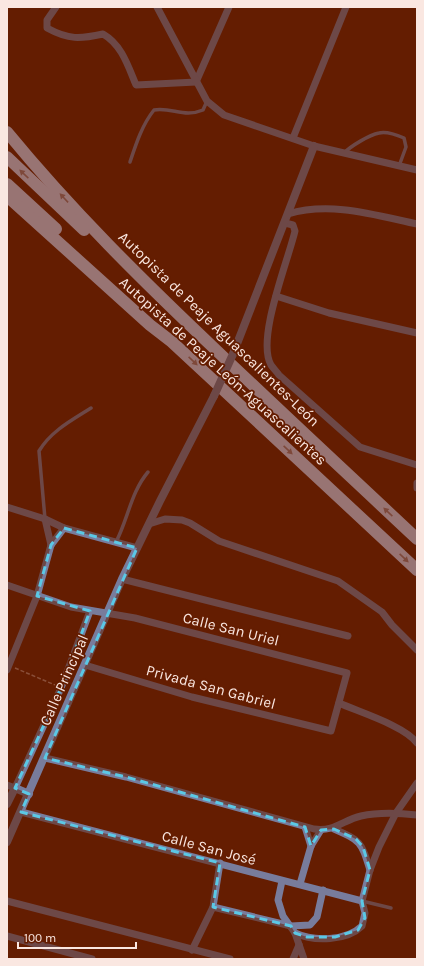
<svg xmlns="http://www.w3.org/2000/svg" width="424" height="966" font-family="Karla,sans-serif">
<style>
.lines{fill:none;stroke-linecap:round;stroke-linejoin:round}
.path{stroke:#b68b7b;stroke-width:1.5;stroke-dasharray:4 2;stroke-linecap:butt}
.service{stroke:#787c9c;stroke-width:3.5}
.minor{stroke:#787c9c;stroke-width:7}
.tertiary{stroke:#787c9c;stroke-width:8}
.motorway{stroke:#d8ddfc;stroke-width:12}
.tertiary-bridge{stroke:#787c9c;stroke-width:8}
.oneway{fill:#9e7d7e}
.marked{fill:none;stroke:#5bc8e6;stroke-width:3;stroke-dasharray:8 5;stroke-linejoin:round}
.labels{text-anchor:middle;stroke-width:3.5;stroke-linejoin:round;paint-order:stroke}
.street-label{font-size:15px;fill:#fae7e1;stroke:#651d01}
</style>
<rect width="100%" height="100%" fill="#651d01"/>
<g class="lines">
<path class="path" d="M15 668 55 685"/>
<g class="service">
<path d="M344 153C351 146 369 135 379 133 387 131 397 135 404 138L406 147 399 166"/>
<path d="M130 162C136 144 142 125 154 110 172 107 184 118 203 110L207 101"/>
<path d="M45 519 39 451C51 431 72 420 91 408"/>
<path d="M116 542C128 519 131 492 148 472"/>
<path d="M362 901 391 908"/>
</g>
<g class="minor">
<path d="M56 7 47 20V28C69 40 80 39 103 34 122 45 128 66 136 85L196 82 229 7"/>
<path d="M157 7 207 101 224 115 314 146 417 170"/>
<path d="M293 138 346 7"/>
<path d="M288 214C330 201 375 215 417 224"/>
<path d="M285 223 293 225 295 231C288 261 256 339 271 365 273 368 277 372 279 375L360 447 417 465"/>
<path d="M276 296 329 313 417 333"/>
<path d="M417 483V488"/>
<path d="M7 507 45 519 64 528 137 548"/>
<path d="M45 519 51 545"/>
<path d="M149 524 165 519 182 520 190 523 219 541 338 581 382 612 392 625 417 650"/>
<path d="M122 579 348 636"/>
<path d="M7 585 71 607 135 618 347 673 331 731 192 697 85 665"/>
<path d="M7 670 37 596 51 545 64 528"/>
<path d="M339 703C359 712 405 726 417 743"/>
<path d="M45 758 126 777 314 829C335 832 343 820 361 816 379 812 399 813 417 815"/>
<path d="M7 785 15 788 61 688 90 611"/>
<path d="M21 812 362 901"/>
<path d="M305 827 311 846"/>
<path d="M334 829C361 841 361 841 370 870"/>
<path d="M282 881 278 900 283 916 295 933 304 959"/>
<path d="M300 884 311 846 321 830"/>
<path d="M7 901 230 959"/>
<path d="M213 907 291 926 310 925 317 917 323 890"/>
<path d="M295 933C314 942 347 941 362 926L365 913 362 901 370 870 379 847 396 813 417 783"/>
<path d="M7 936 92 959"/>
<path d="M192 950 213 907 220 863"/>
<path d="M293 959 299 945"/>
</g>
<g class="tertiary">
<path d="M233 354 314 146"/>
<path d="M7 804 15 788 29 794"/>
<path d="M7 842 122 579 160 501 214 396"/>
</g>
<g class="motorway">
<path d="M7 132C71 210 143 281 216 350 283 414 350 476 417 539"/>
<path d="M7 157 84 230"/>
<path d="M7 184 56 229"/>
<path d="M7 196 150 325 172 342 417 570"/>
</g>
<path class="tertiary-bridge" d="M214 396 233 354"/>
</g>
<defs><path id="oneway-solid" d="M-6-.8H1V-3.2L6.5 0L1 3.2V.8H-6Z"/></defs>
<g class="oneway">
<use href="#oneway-solid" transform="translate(24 174) rotate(-137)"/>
<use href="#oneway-solid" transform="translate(64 198) rotate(-133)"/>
<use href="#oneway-solid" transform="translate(193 361) rotate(43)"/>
<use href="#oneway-solid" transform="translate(288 450) rotate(43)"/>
<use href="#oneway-solid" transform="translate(388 512) rotate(-137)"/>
<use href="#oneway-solid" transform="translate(404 558) rotate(43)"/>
</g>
<path d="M0 0H424V966H0ZM64 528 137 548 45 758 126 777 305 827 311 846 321 830 334 829 356 839 363 847 370 870 362 901 365 918 358 930 335 937H307L295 933 291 926 213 907 220 863 21 812 29 794 15 788 61 688 90 611 37 596 51 545Z" fill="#651d01" fill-opacity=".55" fill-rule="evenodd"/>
<path class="marked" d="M64 528 137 548 45 758 126 777 305 827 311 846 321 830 334 829 356 839 363 847 370 870 362 901 365 918 358 930 335 937H307L295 933 291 926 213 907 220 863 21 812 29 794 15 788 61 688 90 611 37 596 51 545Z"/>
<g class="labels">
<g class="street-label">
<text transform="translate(219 329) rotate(44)" y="5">Autopista de Peaje Aguascalientes-León</text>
<text transform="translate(223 371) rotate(42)" y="5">Autopista de Peaje León-Aguascalientes</text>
<text transform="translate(231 629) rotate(14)" y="5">Calle San Uriel</text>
<text transform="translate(64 680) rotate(-66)" y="5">Calle Principal</text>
<text transform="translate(211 687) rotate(15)" y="5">Privada San Gabriel</text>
<text transform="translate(209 848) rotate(15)" y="5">Calle San José</text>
</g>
</g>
<rect width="424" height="966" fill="none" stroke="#fae7e1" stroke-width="16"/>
<path d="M18 942v6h118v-6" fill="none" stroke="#fae7e1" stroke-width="2"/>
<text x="24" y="942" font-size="12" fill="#fae7e1" stroke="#651d01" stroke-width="3" paint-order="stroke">100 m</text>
</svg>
